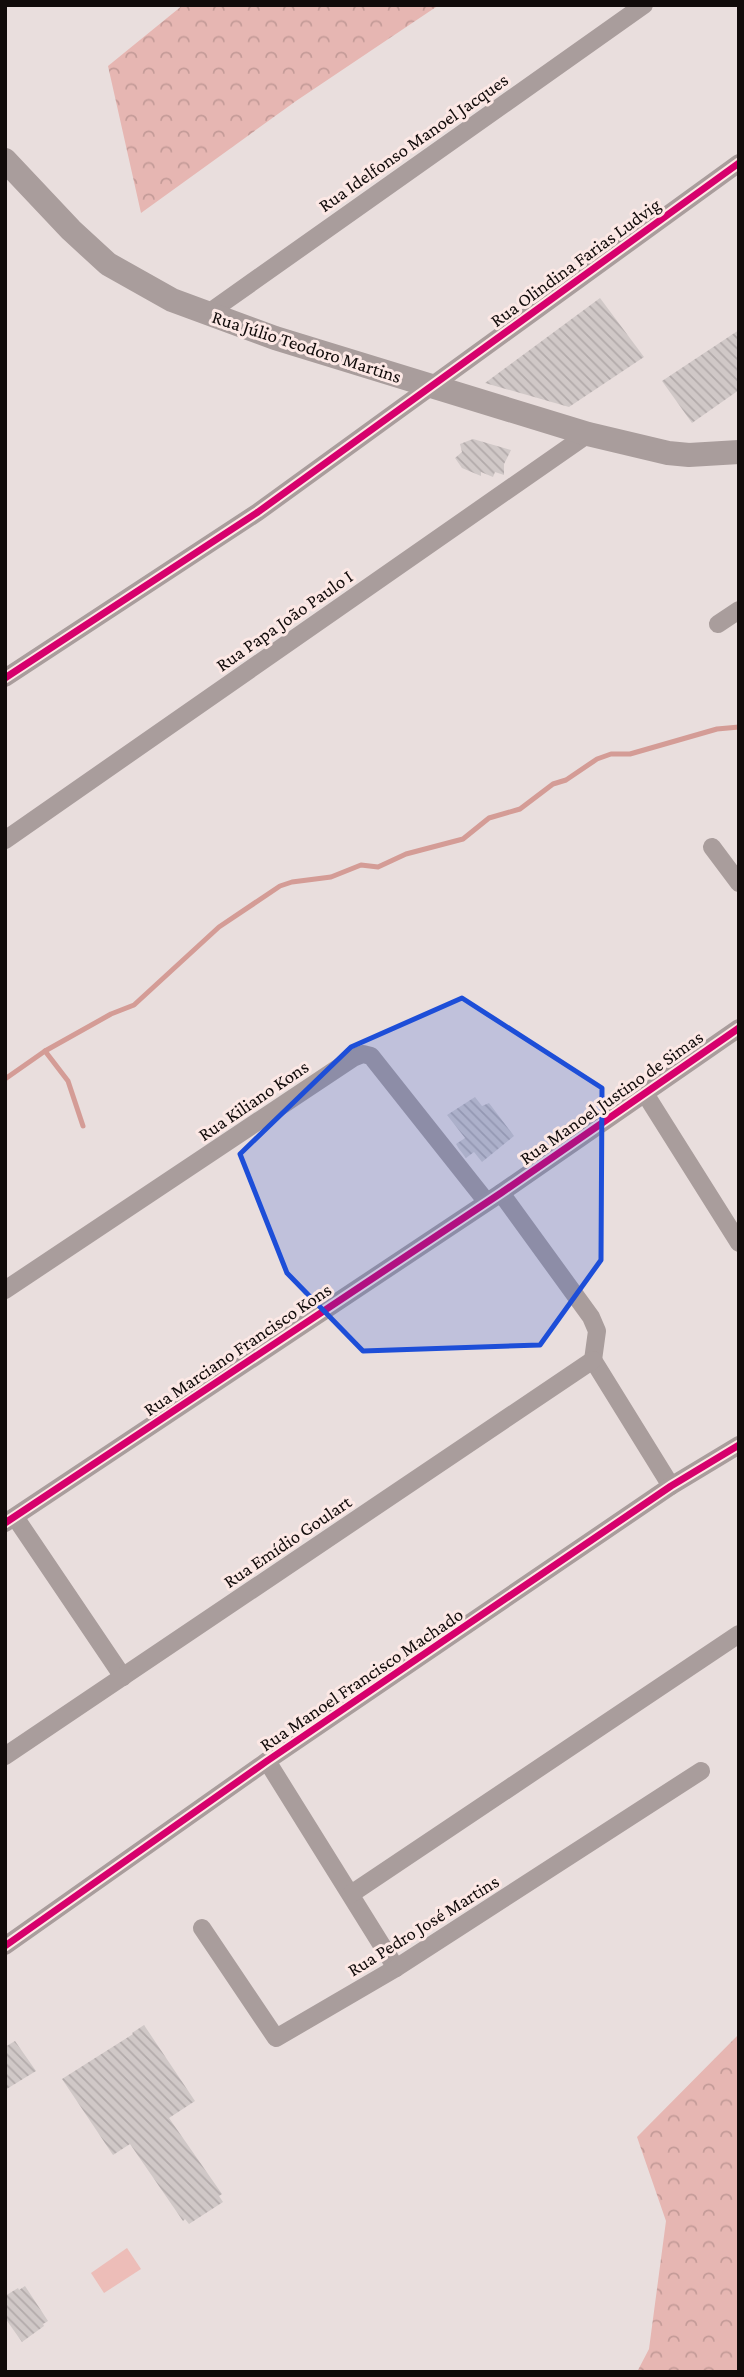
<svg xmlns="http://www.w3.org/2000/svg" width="744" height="2377" font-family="'Crimson Pro',serif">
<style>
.forest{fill:url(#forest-crowns)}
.pitch{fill:#edbdb8}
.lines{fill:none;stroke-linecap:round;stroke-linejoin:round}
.stream{stroke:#d49c96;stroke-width:5}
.building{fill:url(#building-back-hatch)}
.minor{stroke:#a99d9c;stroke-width:18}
.secondary{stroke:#a99d9c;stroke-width:24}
.cycleway-casing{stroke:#fce8e5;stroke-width:11}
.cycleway{stroke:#d6006c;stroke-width:7}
.marked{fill:#1d4ed8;fill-opacity:0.2;stroke:#1d4ed8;stroke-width:5;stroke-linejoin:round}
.labels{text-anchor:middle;stroke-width:6;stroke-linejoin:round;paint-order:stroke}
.street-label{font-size:19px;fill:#110b0a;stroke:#fce8e5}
</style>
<defs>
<pattern id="forest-crowns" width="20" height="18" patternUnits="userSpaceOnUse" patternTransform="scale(1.75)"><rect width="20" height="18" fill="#e6b6b2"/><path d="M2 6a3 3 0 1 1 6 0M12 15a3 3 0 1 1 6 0" fill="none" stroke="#c49b98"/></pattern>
<pattern id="building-back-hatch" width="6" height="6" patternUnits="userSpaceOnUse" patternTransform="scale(1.75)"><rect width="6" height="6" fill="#d0c8c7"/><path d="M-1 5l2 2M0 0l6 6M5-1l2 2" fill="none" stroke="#b2aaaa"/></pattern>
</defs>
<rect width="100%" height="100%" fill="#e9dedd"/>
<g class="forest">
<path d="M183 5H439L296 101 141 213 108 66Z"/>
<path d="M739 2034V2372H637L649 2349 666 2221 637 2137Z"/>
</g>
<path class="pitch" d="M127 2248 141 2269 104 2293 91 2273Z"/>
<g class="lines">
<g class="stream">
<path d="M45 1051 68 1081 83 1126"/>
<path d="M5 1079 45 1051 111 1014 134 1005 219 927 280 886 292 882 331 877 361 865 378 867 406 854 463 839 489 818 520 809 553 784 566 780 597 759 611 754H630L717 729 739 727"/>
</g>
</g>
<g class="building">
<path d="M600 298 644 357 569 407 485 383Z"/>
<path d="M739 330V390L692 423 662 381Z"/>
<path d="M473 439 511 450 504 464V475L495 472 493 477 481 472V476L462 468 455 458 462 452 460 444Z"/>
<path d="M475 1097 482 1106 489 1103 514 1136 482 1162 474 1152 466 1158 459 1149 456 1144 465 1138 447 1115Z"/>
<path d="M144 2025 195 2101 169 2118 222 2194 219 2196 223 2202 189 2224 185 2219 183 2221 130 2144 113 2155 62 2079 133 2034 132 2033Z"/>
<path d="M15 2041 36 2071 5 2090V2047Z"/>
<path d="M25 2286 48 2321 43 2324 44 2326 22 2342 5 2318V2296L18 2288 19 2290Z"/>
</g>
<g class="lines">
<g class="minor">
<path d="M207 314 644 5"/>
<path d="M718 624 739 610"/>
<path d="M5 678 258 512 739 163"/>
<path d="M5 840 588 434"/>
<path d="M712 847 739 883"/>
<path d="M644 1092 739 1243"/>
<path d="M501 1193 591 1317 597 1331 593 1360"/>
<path d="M5 1290 353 1058 363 1054 371 1056 486 1201"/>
<path d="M593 1360 671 1486"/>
<path d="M15 1517 123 1677"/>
<path d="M5 1523 501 1193 739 1028"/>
<path d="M5 1756 593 1360"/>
<path d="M267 1761 396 1968"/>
<path d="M351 1894 739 1634"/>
<path d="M202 1928 276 2038 396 1968 701 1771"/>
<path d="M5 1946 267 1761 671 1486 739 1445"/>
</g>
<path class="secondary" d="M5 160 71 230 108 264 172 300 275 338 588 434 668 453 689 455 739 452"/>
<g class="cycleway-casing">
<g id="cycleway">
<path d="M5 678 258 512 739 163"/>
<path d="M5 1523 501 1193 739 1028"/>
<path d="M5 1946 267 1761 671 1486 739 1445"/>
</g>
</g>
<use href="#cycleway" class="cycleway"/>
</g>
<path class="marked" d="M462 998 602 1088 601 1260 540 1345 363 1351 287 1273 240 1154 351 1047Z"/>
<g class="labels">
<g class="street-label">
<text transform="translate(413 142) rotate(-35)" y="7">Rua Idelfonso Manoel Jacques</text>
<text transform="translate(575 262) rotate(-36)" y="7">Rua Olindina Farias Ludvig</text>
<text transform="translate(307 346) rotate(18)" y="7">Rua Júlio Teodoro Martins</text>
<text transform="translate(284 620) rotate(-35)" y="7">Rua Papa João Paulo I</text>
<text transform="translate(611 1097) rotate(-35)" y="7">Rua Manoel Justino de Simas</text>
<text transform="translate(253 1100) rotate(-34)" y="7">Rua Kiliano Kons</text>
<text transform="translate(237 1349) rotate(-34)" y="7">Rua Marciano Francisco Kons</text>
<text transform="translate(287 1541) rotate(-34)" y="7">Rua Emídio Goulart</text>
<text transform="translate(361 1679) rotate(-34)" y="7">Rua Manoel Francisco Machado</text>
<text transform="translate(423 1925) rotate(-32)" y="7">Rua Pedro José Martins</text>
</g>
</g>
<rect width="744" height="2377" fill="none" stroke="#110b0a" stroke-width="14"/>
</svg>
